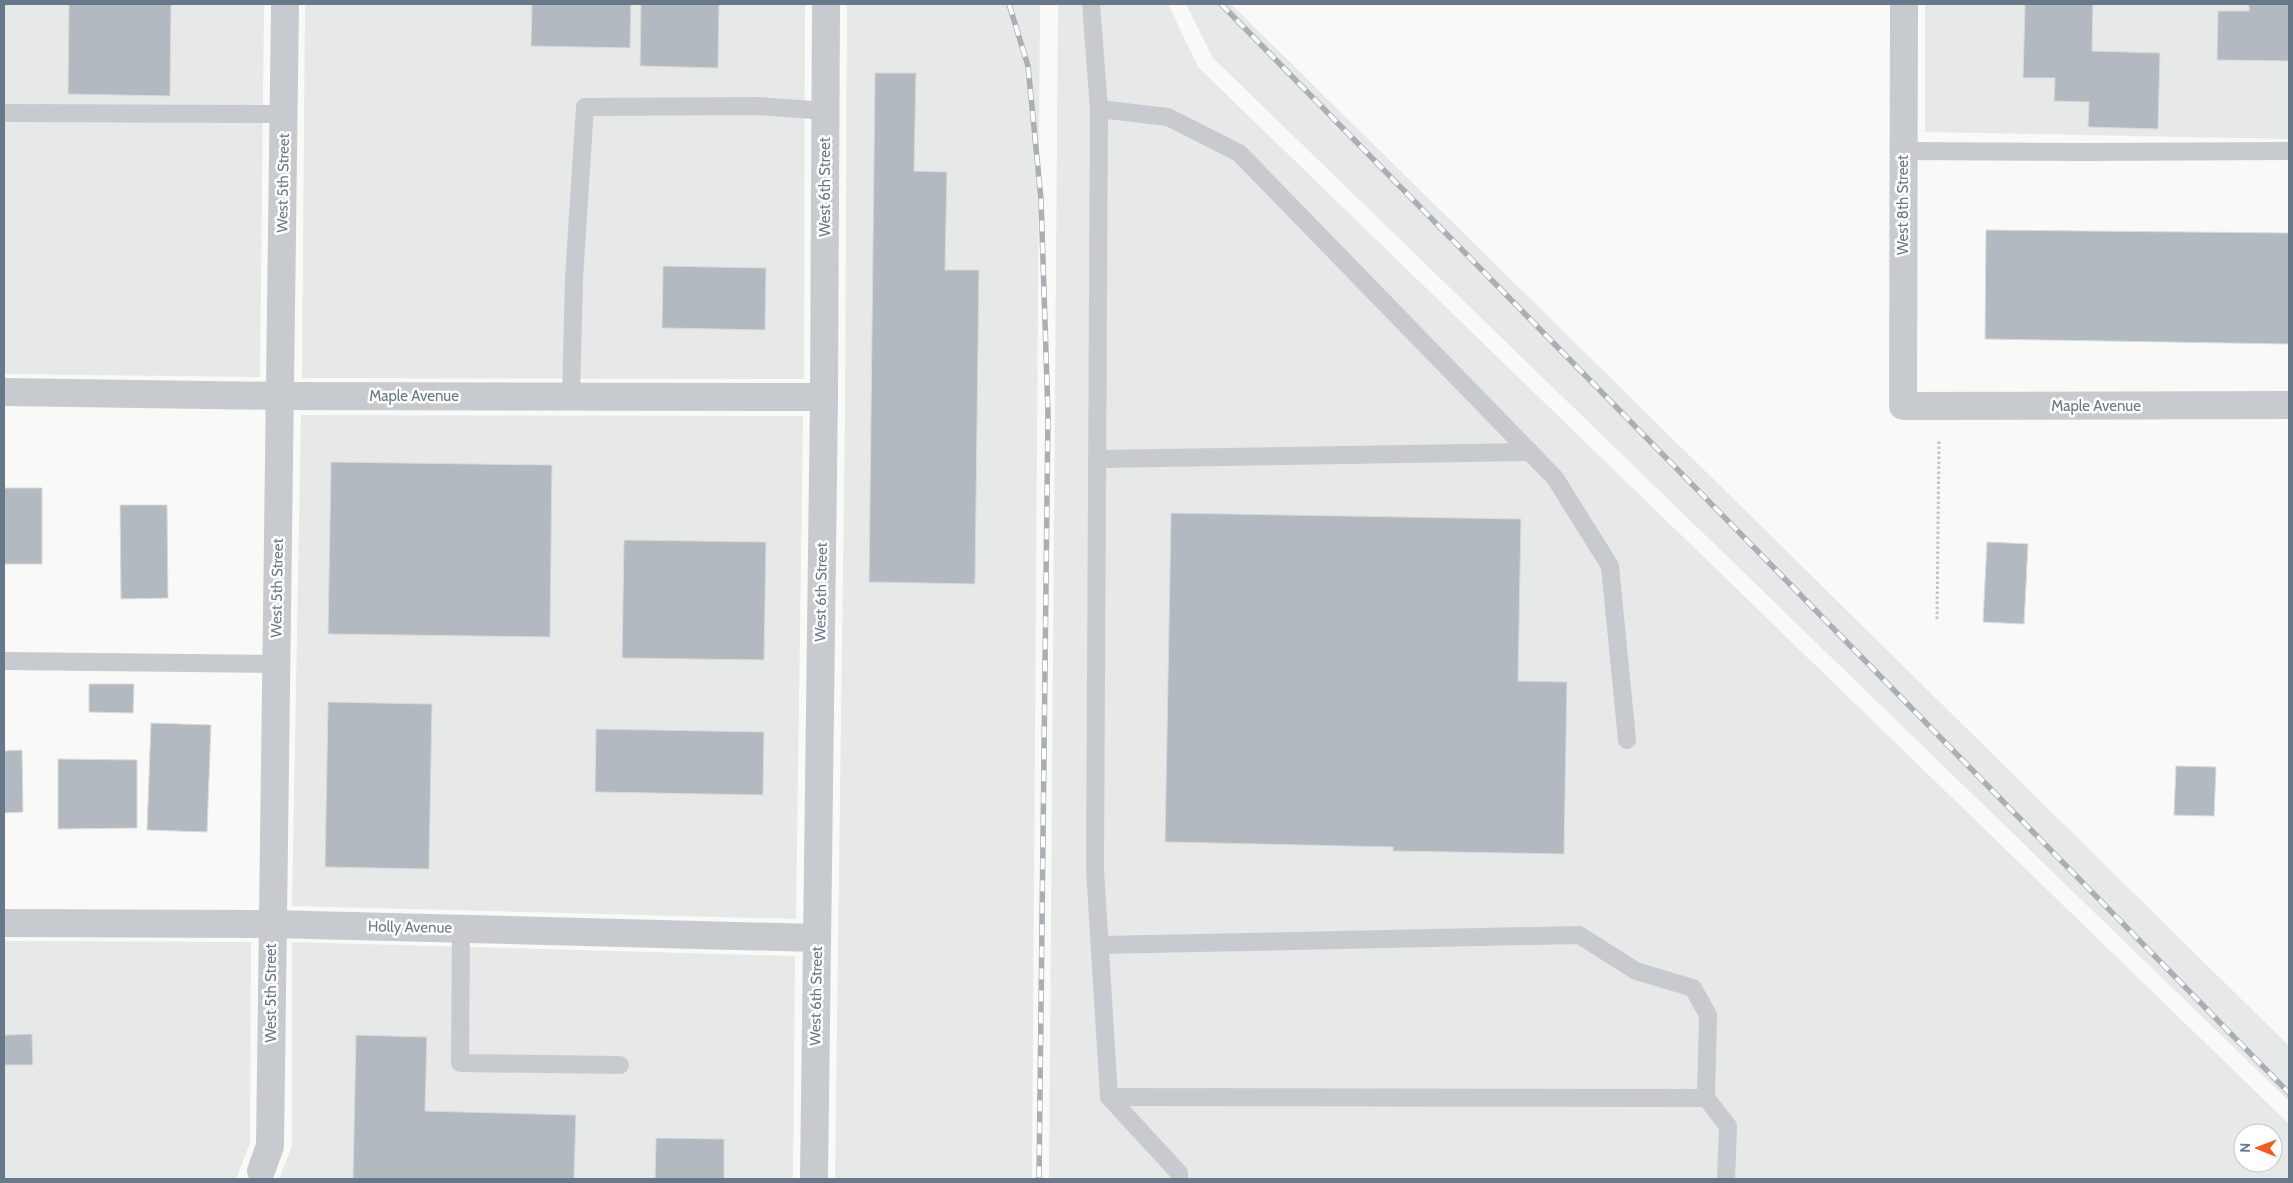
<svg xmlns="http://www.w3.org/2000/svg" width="2293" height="1183" font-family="Cabin,sans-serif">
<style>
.built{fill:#e7e8e8;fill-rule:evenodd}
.building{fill:#b2b9c0;stroke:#dbdbd9}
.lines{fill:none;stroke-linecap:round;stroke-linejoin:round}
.path{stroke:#c0c3c5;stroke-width:3;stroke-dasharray:2.5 2.5;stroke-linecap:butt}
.lane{stroke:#c7cbcf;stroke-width:18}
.street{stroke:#c7cbcf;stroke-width:28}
.rail-casing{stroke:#a9afb5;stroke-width:5.5}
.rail{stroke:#fff;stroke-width:4;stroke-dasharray:11;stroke-linecap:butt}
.labels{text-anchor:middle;stroke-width:5;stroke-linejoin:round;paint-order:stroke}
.street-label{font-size:15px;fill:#66788a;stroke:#fff}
</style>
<rect width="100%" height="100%" fill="#f9f9f7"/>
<g class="built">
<path d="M4 4H264L260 377 4 374Z"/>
<path d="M305 4H805L804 379 302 378Z"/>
<path d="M847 4H1040L1032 1179H835L845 416Z"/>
<path d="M1058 4H1168L1198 67 2289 1124V1179H1049ZM2243 1133H2273V1163H2243Z"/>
<path d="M1186 4H1231L2289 1046V1101L1213 58Z"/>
<path d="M1925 4H2289V139L1925 132Z"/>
<path d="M301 415 803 416 796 919 292 906Z"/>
<path d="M4 941 251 942 250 1143 236 1179H4Z"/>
<path d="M292 942 795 956 793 1179H279L292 1146Z"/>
</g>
<g class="building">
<path d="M69 4H171L170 96 68 94Z"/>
<path d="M532 4H631L630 48 531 46Z"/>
<path d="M641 4H719L718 68 640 66Z"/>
<path d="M2025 4H2093L2092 51 2160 53 2158 129 2088 127 2089 102 2054 101 2055 78H2023Z"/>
<path d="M2249 4H2289V61L2217 60 2218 11H2249Z"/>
<path d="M875 73H916L914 171 947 172 945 270H979L975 584 869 582Z"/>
<path d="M1986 230 2289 233V344L1985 339Z"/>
<path d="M663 266 766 268 765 330 662 328Z"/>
<path d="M331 462 552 465 550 637 328 634Z"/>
<rect x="4" y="488" width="38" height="76"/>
<path d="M120 505H167L168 598 121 599Z"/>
<path d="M1171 513 1521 519 1518 681 1567 682 1564 854 1393 851V847L1165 842Z"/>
<path d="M624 540 766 542 764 660 622 658Z"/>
<path d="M1987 542 2028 544 2024 624 1983 622Z"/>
<path d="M89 684H134L133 713 89 712Z"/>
<path d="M328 702 432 704 429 869 325 867Z"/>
<path d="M151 723 211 725 207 832 147 830Z"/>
<path d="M596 729 764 732 763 795 595 792Z"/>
<path d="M22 750 23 812 4 813V751Z"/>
<path d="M58 759 137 760V828L58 829Z"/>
<path d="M2176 766 2216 767 2214 816 2174 815Z"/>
<path d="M32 1034 33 1065H4V1035Z"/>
<path d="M356 1035 427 1037 425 1111 576 1115 574 1179H353Z"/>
<path d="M656 1138 724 1139V1179H655Z"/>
</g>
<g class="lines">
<path class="path" d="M1937 619 1939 439"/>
<g class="lane">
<path d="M1091 4 1099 109 1095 869 1109 1097 1179 1173V1179"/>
<path d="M1099 109 1168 117 1239 153 1555 478 1610 566 1627 740"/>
<path d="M4 113 284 114"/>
<path d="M1903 151 2084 152 2289 151"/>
<path d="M571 397 574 278 585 107 758 106 826 111"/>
<path d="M1097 459 1530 452"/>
<path d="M4 661 276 664"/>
<path d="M461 928 460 1063 620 1065"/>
<path d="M1100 945 1579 935 1636 971 1693 988 1708 1015 1706 1098"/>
<path d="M1109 1097 1706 1098 1728 1126 1726 1179"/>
</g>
<g class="street">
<path d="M1904 4 1903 406 2289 405"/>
<path d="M4 392 281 396 824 397"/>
<path d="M4 923 272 924 817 938"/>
<path d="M261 1171 270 1146 285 4"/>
<path d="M814 1179 824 397 826 4"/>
</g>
<g class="rail-casing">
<g id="rail">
<path d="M1009 4 1028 66 1041 199 1048 414 1039 1179"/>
<path d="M1221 4 2289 1093"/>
</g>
</g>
<use href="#rail" class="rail"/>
</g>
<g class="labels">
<g class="street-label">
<text transform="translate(283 183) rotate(-89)" y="5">West 5th Street</text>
<text transform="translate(825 187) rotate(-90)" y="5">West 6th Street</text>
<text transform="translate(1903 205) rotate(-90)" y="5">West 8th Street</text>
<text x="414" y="401">Maple Avenue</text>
<text x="2096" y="411">Maple Avenue</text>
<text transform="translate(277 588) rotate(-89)" y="5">West 5th Street</text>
<text transform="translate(821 592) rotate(-89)" y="5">West 6th Street</text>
<text transform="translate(410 927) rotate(1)" y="5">Holly Avenue</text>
<text transform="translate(271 993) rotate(-90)" y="5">West 5th Street</text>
<text transform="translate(816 996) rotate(-89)" y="5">West 6th Street</text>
</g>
</g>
<rect width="2293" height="1183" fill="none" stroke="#66788a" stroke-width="10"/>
<g transform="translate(2258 1148) rotate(271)"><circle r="24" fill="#ffffff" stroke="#c2c9d0"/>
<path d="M0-4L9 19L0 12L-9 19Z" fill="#f35a1d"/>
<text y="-8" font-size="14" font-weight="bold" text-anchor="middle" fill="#66788a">N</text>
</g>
</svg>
